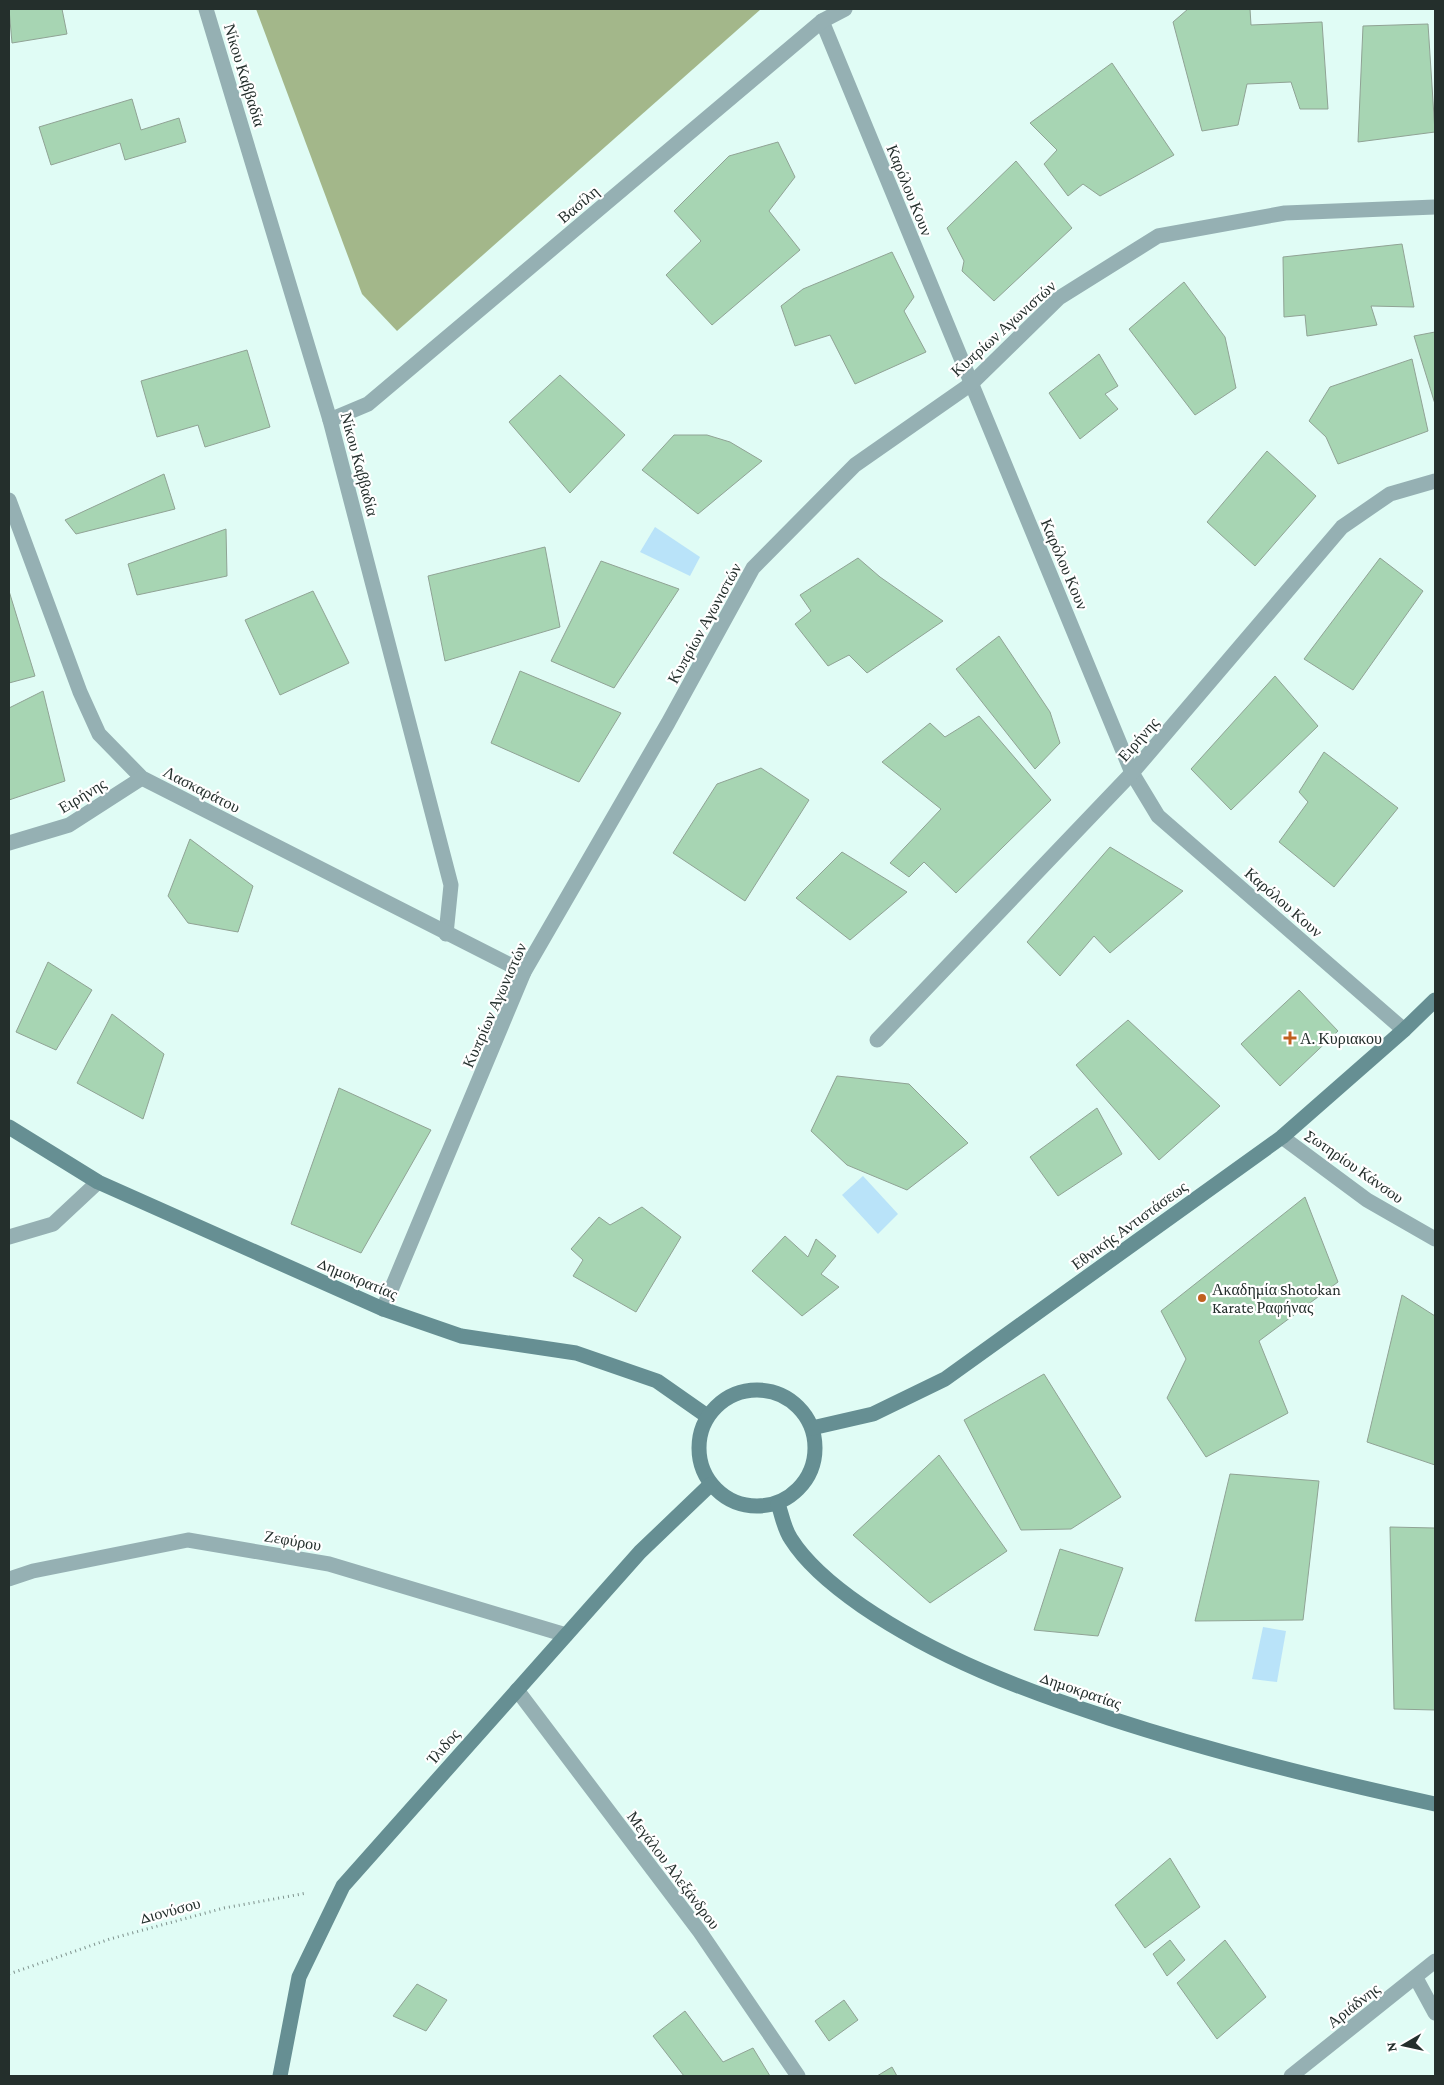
<svg xmlns="http://www.w3.org/2000/svg" width="1444" height="2085" font-family="'Crimson Pro',serif">
<style>
.forest{fill:#a3b78a}
.water{fill:#b9e3f9}
.building{fill:#a7d5b3;stroke:#90a395}
.lines{fill:none;stroke-linecap:round;stroke-linejoin:round}
.path{stroke:#7e918c;stroke-width:3;stroke-dasharray:1 4;stroke-linecap:butt}
.street{stroke:#95b0b3;stroke-width:15}
.secondary{stroke:#668f93;stroke-width:15}
.poi-dot{fill:#c0601f;stroke:#fff;stroke-width:2}
.labels{text-anchor:middle;stroke-width:4.5;stroke-linejoin:round;paint-order:stroke}
.street-label{font-size:16px;fill:#242f2c;stroke:#fff}
.poi-label{font-size:16px;fill:#242f2c;stroke:#fff;text-anchor:start}
</style>
<rect width="100%" height="100%" fill="#e0fcf5"/>
<path class="forest" d="M256 9H761L397 331 362 294Z"/>
<g class="water">
<path d="M655 527 700 557 690 576 640 552Z"/>
<path d="M863 1176 898 1214 878 1234 842 1195Z"/>
<path d="M1263 1627 1286 1631 1277 1682 1252 1679Z"/>
</g>
<g class="building">
<path d="M9 9H62L67 34 12 43Z"/>
<path d="M1188 9H1250L1251 25 1322 22 1328 109H1300L1291 82 1247 84 1238 125 1202 131 1173 22Z"/>
<path d="M1428 24 1435 132 1358 142 1363 26Z"/>
<path d="M1112 63 1174 155 1100 196 1083 184 1068 196 1044 164 1057 150 1030 123Z"/>
<path d="M132 99 141 130 179 118 186 142 125 160 120 143 51 165 39 127Z"/>
<path d="M778 142 795 177 769 211 800 250 712 325 666 275 701 241 674 211 729 156Z"/>
<path d="M1016 161 1072 228 994 301 962 271 964 261 947 228Z"/>
<path d="M1402 244 1414 307 1371 306 1377 325 1307 336 1305 315 1284 317 1283 257Z"/>
<path d="M892 252 914 297 904 311 926 352 855 384 830 335 795 346 781 306 803 289Z"/>
<path d="M1184 282 1225 337 1236 388 1195 415 1129 329Z"/>
<path d="M1435 332V404L1414 336Z"/>
<path d="M247 350 270 427 205 447 198 425 157 437 141 381Z"/>
<path d="M1099 354 1118 386 1105 394 1118 409 1080 439 1049 393Z"/>
<path d="M1412 359 1428 431 1338 464 1326 437 1309 421 1330 387Z"/>
<path d="M560 375 625 435 570 493 509 422Z"/>
<path d="M674 435H707L730 442 762 461 698 514 642 470Z"/>
<path d="M1267 451 1316 496 1255 566 1207 522Z"/>
<path d="M164 474 175 509 76 534 65 520Z"/>
<path d="M226 529 227 576 137 595 128 564Z"/>
<path d="M545 547 560 627 445 661 428 576Z"/>
<path d="M858 558 880 577 943 621 867 673 849 655 828 666 795 624 811 611 800 595Z"/>
<path d="M1380 558 1423 591 1353 690 1304 659Z"/>
<path d="M601 561 679 589 614 688 551 661Z"/>
<path d="M9 591 35 676 9 683Z"/>
<path d="M313 591 349 663 280 695 245 620Z"/>
<path d="M999 636 1050 712 1060 743 1035 769 956 669Z"/>
<path d="M520 671 621 713 579 782 491 743Z"/>
<path d="M1275 676 1318 726 1231 810 1191 769Z"/>
<path d="M43 691 65 781 9 800V708Z"/>
<path d="M979 716 1051 800 956 893 924 862 909 877 890 863 941 809 882 762 930 723 945 737Z"/>
<path d="M1324 752 1398 808 1334 887 1279 842 1308 802 1299 792Z"/>
<path d="M761 768 809 800 745 901 673 853 717 784Z"/>
<path d="M190 839 253 886 238 932 188 923 168 896Z"/>
<path d="M1110 847 1183 891 1110 953 1094 936 1060 976 1027 942Z"/>
<path d="M842 852 907 892 850 940 796 898Z"/>
<path d="M48 962 92 990 56 1050 16 1032Z"/>
<path d="M1299 990 1338 1031 1280 1086 1241 1044Z"/>
<path d="M112 1014 164 1054 143 1119 77 1083Z"/>
<path d="M1128 1020 1220 1106 1159 1160 1076 1065Z"/>
<path d="M837 1076 909 1084 968 1143 907 1190 847 1165 811 1131Z"/>
<path d="M339 1088 431 1130 361 1253 291 1224Z"/>
<path d="M1097 1108 1122 1154 1058 1196 1030 1157Z"/>
<path d="M1305 1197 1338 1282 1259 1341 1288 1413 1206 1457 1167 1398 1186 1359 1161 1311Z"/>
<path d="M642 1207 681 1237 636 1312 573 1276 583 1260 571 1249 599 1217 610 1225Z"/>
<path d="M785 1236 808 1257 816 1239 836 1256 821 1274 839 1287 802 1316 752 1271Z"/>
<path d="M1402 1295 1435 1316V1465L1367 1442Z"/>
<path d="M1044 1374 1121 1497 1071 1529 1021 1530 964 1420Z"/>
<path d="M939 1455 1007 1551 930 1603 853 1535Z"/>
<path d="M1230 1474 1319 1481 1303 1620 1195 1621Z"/>
<path d="M1390 1527 1435 1528V1710L1394 1709Z"/>
<path d="M1060 1549 1123 1568 1098 1636 1034 1630Z"/>
<path d="M1170 1858 1200 1907 1145 1948 1115 1905Z"/>
<path d="M1170 1940 1185 1960 1167 1976 1153 1954Z"/>
<path d="M1225 1940 1266 1997 1217 2039 1177 1983Z"/>
<path d="M417 1984 447 2000 426 2031 393 2016Z"/>
<path d="M844 2000 858 2020 829 2041 815 2021Z"/>
<path d="M685 2011 723 2062 753 2048 770 2076H684L653 2036Z"/>
<path d="M892 2067 897 2076H877Z"/>
</g>
<g class="lines">
<path class="path" d="M9 1974 110 1939 224 1908 307 1893"/>
<g class="street">
<path d="M206 9 330 420 451 885 446 934"/>
<path d="M822 21 1132 773 1158 816 1404 1030"/>
<path d="M330 420 368 404 822 21 845 9"/>
<path d="M9 500 80 692 99 734 142 778 524 972"/>
<path d="M9 843 69 825 142 778"/>
<path d="M877 1040 1132 773 1342 527 1390 494 1435 481"/>
<path d="M1282 1137 1367 1200 1435 1239"/>
<path d="M9 1237 53 1224 98 1182"/>
<path d="M383 1309 524 972 668 723 753 568 855 465 971 384 1059 298 1158 236 1285 213 1435 207"/>
<path d="M9 1579 33 1571 188 1540 329 1564 566 1635"/>
<path d="M517 1690 700 1932 798 2076"/>
<path d="M1416 1978 1435 2013"/>
<path d="M1291 2076 1435 1961"/>
</g>
<g class="secondary">
<path d="M9 1127 98 1182 383 1309 461 1336 576 1353 657 1381 707 1416"/>
<circle cx="757" cy="1448" r="58"/>
<path d="M812 1428 873 1414 945 1379 1282 1137 1404 1030 1435 1000"/>
<path d="M778 1504C782 1515 784 1529 791 1539 808 1566 836 1588 862 1606 938 1658 1023 1690 1109 1718 1216 1753 1325 1780 1435 1804"/>
<path d="M280 2076 299 1977 343 1886 640 1552 710 1485"/>
</g>
</g>
<g class="poi-dot">
<path d="M1287.5 1030.5h5v5h5v5h-5v5h-5v-5h-5v-5h5z"/>
<circle cx="1202" cy="1298" r="5"/>
</g>
<g class="labels">
<g class="street-label">
<text transform="translate(245 75) rotate(73)" y="6">Νίκου Καββαδία</text>
<text transform="translate(910 190) rotate(68)" y="6">Καρόλου Κουν</text>
<text transform="translate(578 204) rotate(-40)" y="6">Βασίλη</text>
<text transform="translate(1003 328) rotate(-42)" y="6">Κυπρίων Αγωνιστών</text>
<text transform="translate(360 464) rotate(75)" y="6">Νίκου Καββαδία</text>
<text transform="translate(1065 564) rotate(67)" y="6">Καρόλου Κουν</text>
<text transform="translate(704 623) rotate(-61)" y="6">Κυπρίων Αγωνιστών</text>
<text transform="translate(1138 739) rotate(-49)" y="6">Ειρήνης</text>
<text transform="translate(202 789) rotate(27)" y="6">Λασκαράτου</text>
<text transform="translate(82 795) rotate(-31)" y="6">Ειρήνης</text>
<text transform="translate(1284 902) rotate(41)" y="6">Καρόλου Κουν</text>
<text transform="translate(494 1005) rotate(-66)" y="6">Κυπρίων Αγωνιστών</text>
<text transform="translate(1355 1166) rotate(35)" y="6">Σωτηρίου Κάνσου</text>
<text transform="translate(1129 1225) rotate(-36)" y="6">Εθνικής Αντιστάσεως</text>
<text transform="translate(358 1278) rotate(23)" y="6">Δημοκρατίας</text>
<text transform="translate(293 1540) rotate(10)" y="6">Ζεφύρου</text>
<text transform="translate(1081 1690) rotate(19)" y="6">Δημοκρατίας</text>
<text transform="translate(443 1746) rotate(-49)" y="6">Ίλιδος</text>
<text transform="translate(674 1870) rotate(53)" y="6">Μεγάλου Αλεξάνδρου</text>
<text transform="translate(170 1910) rotate(-15)" y="6">Διονύσου</text>
<text transform="translate(1353 2005) rotate(-38)" y="6">Αριάδνης</text>
</g>
<g class="poi-label">
<text x="1300" y="1044">Α. Κυριακου</text>
<text x="1212" y="1295">Ακαδημία Shotokan<tspan x="1212" dy="18">Karate Ραφήνας</tspan></text>
</g>
</g>
<rect width="1444" height="2085" fill="none" stroke="#242f2c" stroke-width="20"/>
<g transform="translate(1404 2045) rotate(261)" stroke="#ffffff" stroke-width="4" paint-order="stroke">
<path d="M0-4L9 19L0 12L-9 19Z" fill="#242f2c"/>
<text y="-8" font-size="14" font-weight="bold" text-anchor="middle" fill="#242f2c">N</text>
</g>
</svg>
